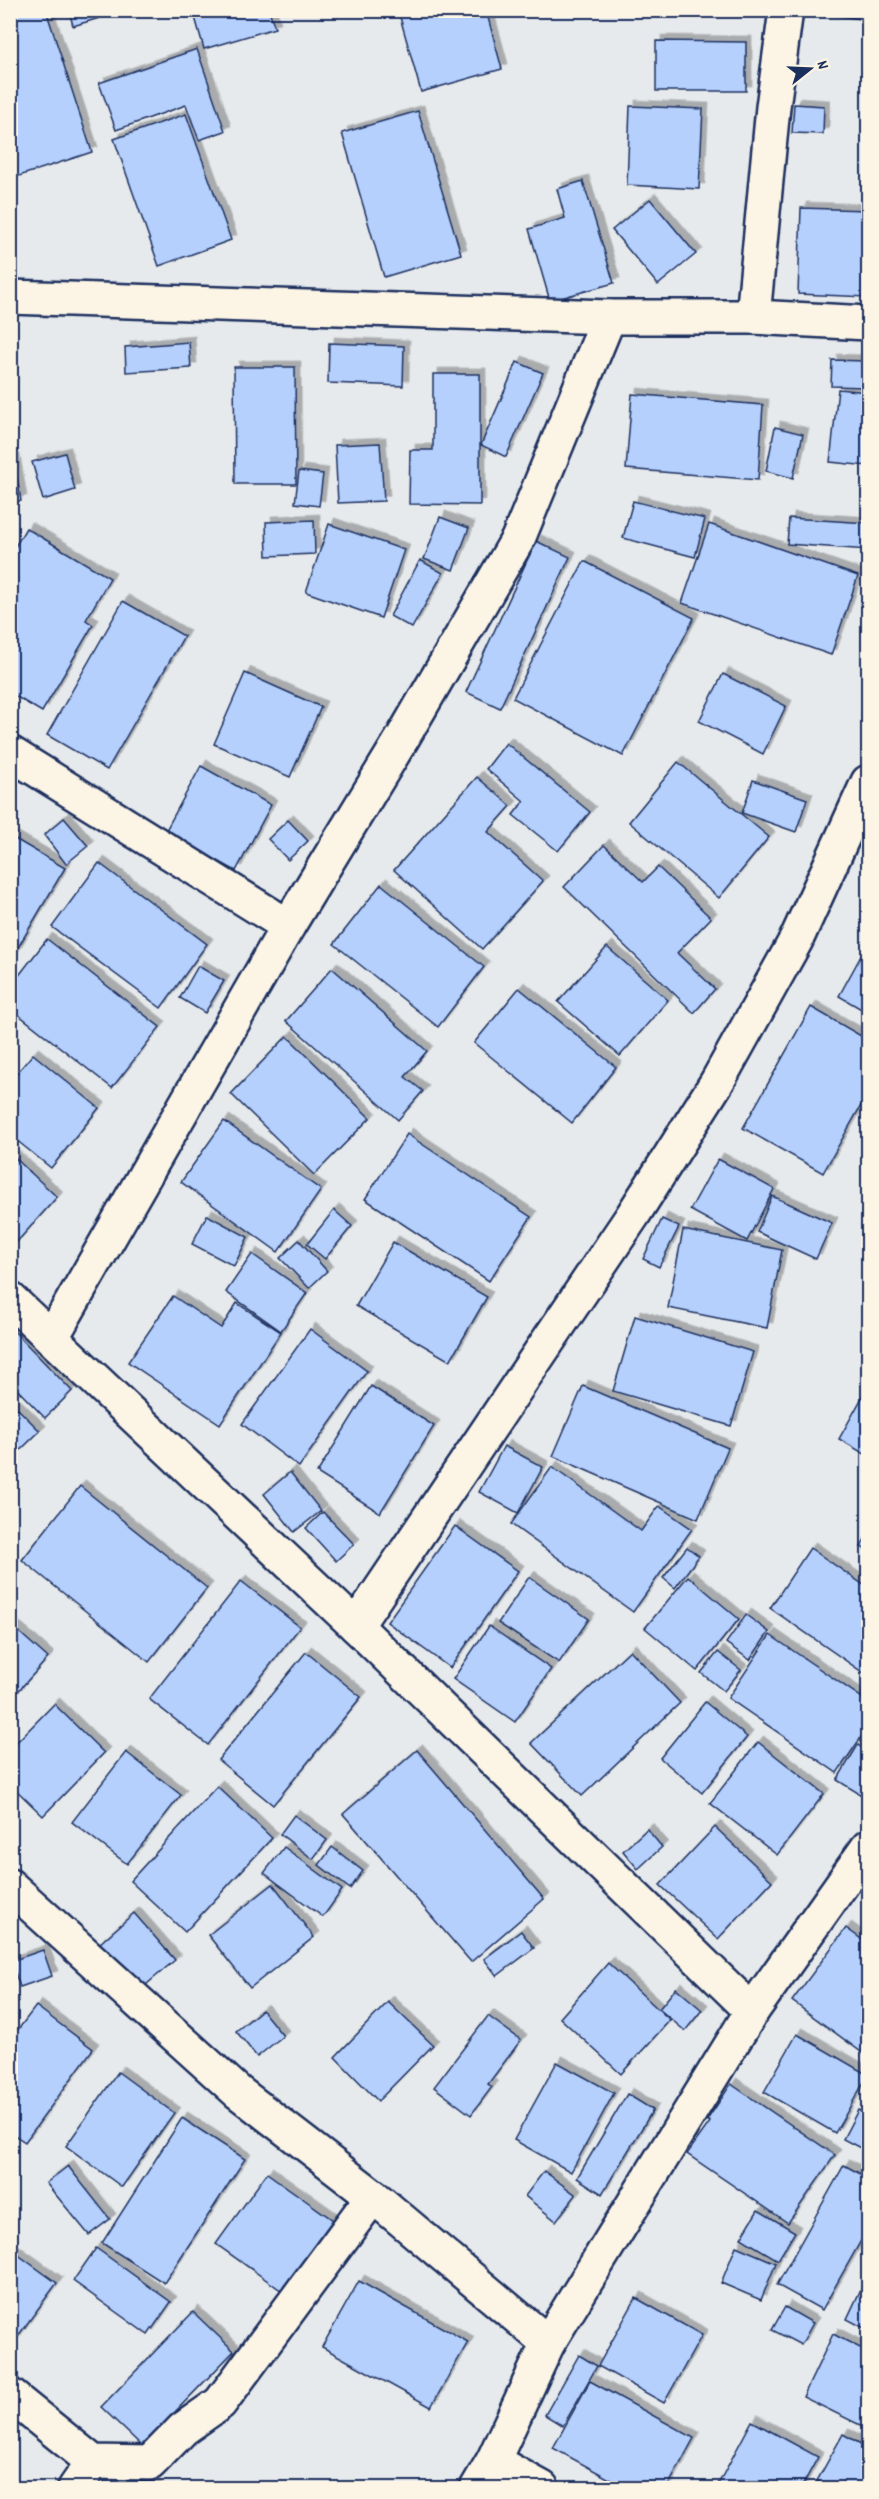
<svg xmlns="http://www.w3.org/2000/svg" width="879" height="2499" font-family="Dekko,sans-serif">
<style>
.building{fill:#b5d0fd;stroke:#1b2f5e;stroke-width:1.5;filter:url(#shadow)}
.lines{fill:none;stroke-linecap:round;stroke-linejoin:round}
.minor-casing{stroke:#1b2f5e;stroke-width:38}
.minor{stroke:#fcf5e5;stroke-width:33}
</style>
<defs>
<filter id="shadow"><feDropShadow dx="5.5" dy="-5.5" stdDeviation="0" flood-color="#0004"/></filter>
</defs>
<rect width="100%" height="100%" fill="#e7eaec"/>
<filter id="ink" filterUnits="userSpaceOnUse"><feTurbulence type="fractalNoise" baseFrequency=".0167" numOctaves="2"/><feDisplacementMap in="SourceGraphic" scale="12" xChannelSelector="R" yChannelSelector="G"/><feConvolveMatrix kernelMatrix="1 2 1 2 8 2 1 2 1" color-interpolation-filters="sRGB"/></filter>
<g filter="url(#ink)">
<g class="building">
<path d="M10 10H46L92 152 10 179Z"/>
<path d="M69 10H126L73 26Z"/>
<path d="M193 10H269L275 28 204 49Z"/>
<path d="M398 10H486L502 69 421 92Z"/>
<path d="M673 10H743L673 15Z"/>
<path d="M833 10H868V20L832 15Z"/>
<path d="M656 41 746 42V91H656Z"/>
<path d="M197 49 225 131 199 140 186 105 116 130 99 83Z"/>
<path d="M794 104 824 106 823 134 792 133Z"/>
<path d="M630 106 703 109 699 189 627 185Z"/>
<path d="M418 111 461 254 384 277 342 133Z"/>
<path d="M186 114 231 240 159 266 114 139Z"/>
<path d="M583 181 614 283 550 301 529 229 565 218 557 189Z"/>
<path d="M650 199 696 254 658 285 612 230Z"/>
<path d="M801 208 867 210 864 270H868V297L798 294Z"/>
<path d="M189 342 191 368 126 372 125 347Z"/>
<path d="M329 343 404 346 403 386 328 383Z"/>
<path d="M832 360 866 361 865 387 831 386Z"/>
<path d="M517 362 543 373 506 457 481 445Z"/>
<path d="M234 367H295L296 484H235Z"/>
<path d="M433 374H480V505L409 504 410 450H433Z"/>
<path d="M838 389 868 392V466L830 462Z"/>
<path d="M632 394 763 405 758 480 626 469Z"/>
<path d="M775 427 803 434 793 478 766 471Z"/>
<path d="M380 443 384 501 338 503 335 445Z"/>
<path d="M65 453 75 490 43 500 32 462Z"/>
<path d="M14 460 21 501 10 503V461Z"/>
<path d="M299 471 323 474 319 506 295 503Z"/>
<path d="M633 501 705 519 695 557 623 538Z"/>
<path d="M440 517 469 528 453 570 424 559Z"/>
<path d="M789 518 868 523V550L787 544Z"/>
<path d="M314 520 315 554 267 556 266 522Z"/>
<path d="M329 524 404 550 381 618 306 592Z"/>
<path d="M709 524 858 576 831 655 682 603Z"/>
<path d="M26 528 110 578 86 620 93 625 42 712 10 693V555Z"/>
<path d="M536 541 570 557 500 708 466 692Z"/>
<path d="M420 560 443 573 412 628 390 616Z"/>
<path d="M584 561 694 618 623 756 513 698Z"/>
<path d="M123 601 184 636 107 770 47 735Z"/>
<path d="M245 673 321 707 290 777 214 744Z"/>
<path d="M723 674 786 706 763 754 699 721Z"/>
<path d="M506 743 590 812 558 851 513 815 524 801 486 769Z"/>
<path d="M678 762 769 837 719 898 629 822Z"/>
<path d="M201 766 271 805 236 871 165 832Z"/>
<path d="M477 777 511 806 488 832 543 881 482 949 394 870Z"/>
<path d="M753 780 807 799 796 832 742 813Z"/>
<path d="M64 818 88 846 66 864 44 835Z"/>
<path d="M288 820 308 841 288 860 268 839Z"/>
<path d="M10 836 65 868 10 961Z"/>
<path d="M604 845 643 882 658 867 711 918 677 953 715 989 694 1013 564 887Z"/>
<path d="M99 863 207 944 161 1008 52 927Z"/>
<path d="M381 884 484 967 438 1027 334 944Z"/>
<path d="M47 939 160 1027 112 1088 10 1008V987Z"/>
<path d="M868 943V1013L839 996Z"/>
<path d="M607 947 668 1000 620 1056 558 1002Z"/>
<path d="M198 966 224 981 205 1013 180 998Z"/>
<path d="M332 968 427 1051 405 1077 423 1091 398 1120 286 1021Z"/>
<path d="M519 988 616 1067 572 1123 474 1043Z"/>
<path d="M811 1007 868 1040V1093L823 1173 743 1128Z"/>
<path d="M287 1036 370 1118 314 1175 231 1094Z"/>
<path d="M33 1054 99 1108 51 1168 10 1135V1081Z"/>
<path d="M224 1121 321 1190 278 1252 181 1182Z"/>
<path d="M407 1134 531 1217 489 1281 365 1199Z"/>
<path d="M14 1157 57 1197 16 1243 10 1238V1161Z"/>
<path d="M718 1159 774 1189 747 1241 690 1210Z"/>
<path d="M772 1196 832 1223 816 1259 757 1232Z"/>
<path d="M334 1210 352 1226 325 1259 307 1244Z"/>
<path d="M207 1215 248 1237 234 1266 192 1244Z"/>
<path d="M662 1219 679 1227 659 1267 643 1259Z"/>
<path d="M683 1230 782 1250 767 1328 668 1308Z"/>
<path d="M299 1240 327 1271 309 1288 280 1258Z"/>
<path d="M393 1242 487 1297 450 1361 356 1306Z"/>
<path d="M252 1254 307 1293 281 1331 226 1292Z"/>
<path d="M173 1296 221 1328 237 1303 281 1332 220 1424 128 1362Z"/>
<path d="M635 1316 753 1352 731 1426 613 1391Z"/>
<path d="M10 1327 72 1391 45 1418 10 1382Z"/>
<path d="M310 1329 367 1371 299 1467 242 1424Z"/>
<path d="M371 1386 434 1426 380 1513 317 1473Z"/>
<path d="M583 1386 728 1448 698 1519 553 1456Z"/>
<path d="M868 1387V1456L839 1439Z"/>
<path d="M10 1401 40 1431 10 1460Z"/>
<path d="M504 1446 543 1467 518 1513 479 1492Z"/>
<path d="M552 1467 641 1531 659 1506 692 1529 633 1612 511 1524Z"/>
<path d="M290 1472 321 1511 294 1532 264 1494Z"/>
<path d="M80 1486 207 1588 149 1662 22 1560Z"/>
<path d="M323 1512 354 1544 336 1561 306 1528Z"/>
<path d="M455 1526 518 1571 450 1668 387 1622Z"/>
<path d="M868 1533V1551L861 1547Z"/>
<path d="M687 1547 699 1556 675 1588 663 1578Z"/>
<path d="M810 1548 868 1588V1676L770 1608Z"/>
<path d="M688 1576 739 1619 697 1671 645 1628Z"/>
<path d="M529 1577 589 1619 559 1663 498 1623Z"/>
<path d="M241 1581 300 1627 208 1745 149 1699Z"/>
<path d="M746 1615 769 1632 750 1660 726 1643Z"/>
<path d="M10 1624 48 1658 10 1700Z"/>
<path d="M489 1626 551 1669 515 1722 453 1679Z"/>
<path d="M770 1635 868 1702V1727L837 1773 728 1698Z"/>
<path d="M630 1650 680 1703 582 1796 531 1743Z"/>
<path d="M306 1652 361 1697 273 1805 218 1760Z"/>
<path d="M718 1652 741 1670 724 1691 701 1673Z"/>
<path d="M705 1702 747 1737 702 1793 660 1758Z"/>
<path d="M54 1704 104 1753 43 1816 10 1784V1749Z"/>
<path d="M758 1742 824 1794 777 1855 710 1803Z"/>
<path d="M858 1745 868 1752V1793L866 1798 837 1780Z"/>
<path d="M417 1750 544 1899 471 1962 343 1814Z"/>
<path d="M126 1752 181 1795 127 1864 72 1822Z"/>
<path d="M217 1786 272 1838 185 1932 130 1881Z"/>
<path d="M294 1815 327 1840 313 1859 280 1834Z"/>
<path d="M715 1827 772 1881 718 1939 660 1885Z"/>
<path d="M647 1829 662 1847 638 1869 623 1851Z"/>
<path d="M284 1847 342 1890 323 1917 264 1873Z"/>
<path d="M332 1847 363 1871 350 1889 319 1865Z"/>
<path d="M273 1884 314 1937 250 1988 208 1935Z"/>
<path d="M134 1913 175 1960 140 1990 99 1944Z"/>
<path d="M846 1928 868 1944V2057L792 2001Z"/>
<path d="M521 1931 534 1948 497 1976 484 1959Z"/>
<path d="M43 1950 52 1976 20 1987 11 1961Z"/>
<path d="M608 1963 670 2020 621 2074 560 2018Z"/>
<path d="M676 1988 702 2010 685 2031 659 2009Z"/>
<path d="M388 2002 433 2045 378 2101 335 2057Z"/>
<path d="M36 2006 93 2049 25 2142 10 2132V2040Z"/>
<path d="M262 2010 283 2036 257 2057 236 2031Z"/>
<path d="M488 2016 521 2040 488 2084 492 2087 471 2115 434 2087Z"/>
<path d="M797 2034 868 2075 835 2133 764 2092Z"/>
<path d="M557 2062 614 2093 571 2172 514 2140Z"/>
<path d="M118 2072 174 2113 122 2187 66 2146Z"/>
<path d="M731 2084 835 2155 788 2223 687 2154 710 2122 707 2120Z"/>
<path d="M627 2094 653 2110 602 2194 577 2178Z"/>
<path d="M858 2110 868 2115V2152L843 2139Z"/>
<path d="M182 2118 245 2159 164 2283 102 2243Z"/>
<path d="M844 2165 868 2178V2228L822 2310 777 2285Z"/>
<path d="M68 2166 110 2219 89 2235 46 2183Z"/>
<path d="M544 2171 576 2195 556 2221 525 2196Z"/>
<path d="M267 2173 333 2220 282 2291 216 2244Z"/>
<path d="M758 2210 795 2232 778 2260 741 2238Z"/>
<path d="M736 2246 776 2263 761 2300 721 2283Z"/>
<path d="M96 2248 171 2302 148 2335 73 2281Z"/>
<path d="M10 2249 57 2283 10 2347Z"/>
<path d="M868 2274V2330L847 2319Z"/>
<path d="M359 2281 468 2342 431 2407 322 2347Z"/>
<path d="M636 2298 702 2335 664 2403 598 2366Z"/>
<path d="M785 2307 813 2323 801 2345 772 2330Z"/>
<path d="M193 2312 234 2351 142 2446 101 2407Z"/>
<path d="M833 2334 868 2352V2413L862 2426 803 2397Z"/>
<path d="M579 2355 597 2366 563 2426 545 2415Z"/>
<path d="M590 2381 694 2438 667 2488H626L553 2448Z"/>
<path d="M752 2421 818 2457 801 2488H716Z"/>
<path d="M843 2434 868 2448V2488H831L817 2481Z"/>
<path d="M123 2473 156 2488H116Z"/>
</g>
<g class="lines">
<g class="minor-casing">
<g id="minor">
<path d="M10 297 609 317H753L868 323"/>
<path d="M753 317 773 107 786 10"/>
<path d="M10 753 288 926"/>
<path d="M10 1299 356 1626 752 2011"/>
<path d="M52 1337 288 926 403 737 518 539 609 317"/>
<path d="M356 1626 633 1215 717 1082 796 940 868 782"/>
<path d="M10 1886 238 2092 373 2196 548 2343"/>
<path d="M10 2395 93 2462 150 2463 183 2429 220 2403 373 2196"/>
<path d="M493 2461 542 2488"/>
<path d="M75 2488 93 2462"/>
<path d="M477 2488 493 2461 548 2343 752 2011 868 1847"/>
</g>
</g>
<use href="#minor" class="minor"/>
</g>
</g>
<rect width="879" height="2499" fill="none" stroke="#fcf5e5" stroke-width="36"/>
<rect x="18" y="18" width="843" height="2463" fill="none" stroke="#1b2f5e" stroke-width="2" filter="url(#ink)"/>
<g transform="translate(810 69) rotate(72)" stroke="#fcf5e5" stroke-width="4.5" paint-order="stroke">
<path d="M0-4.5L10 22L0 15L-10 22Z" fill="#1b2f5e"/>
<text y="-9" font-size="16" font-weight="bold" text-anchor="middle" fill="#1b2f5e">N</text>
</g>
</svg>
